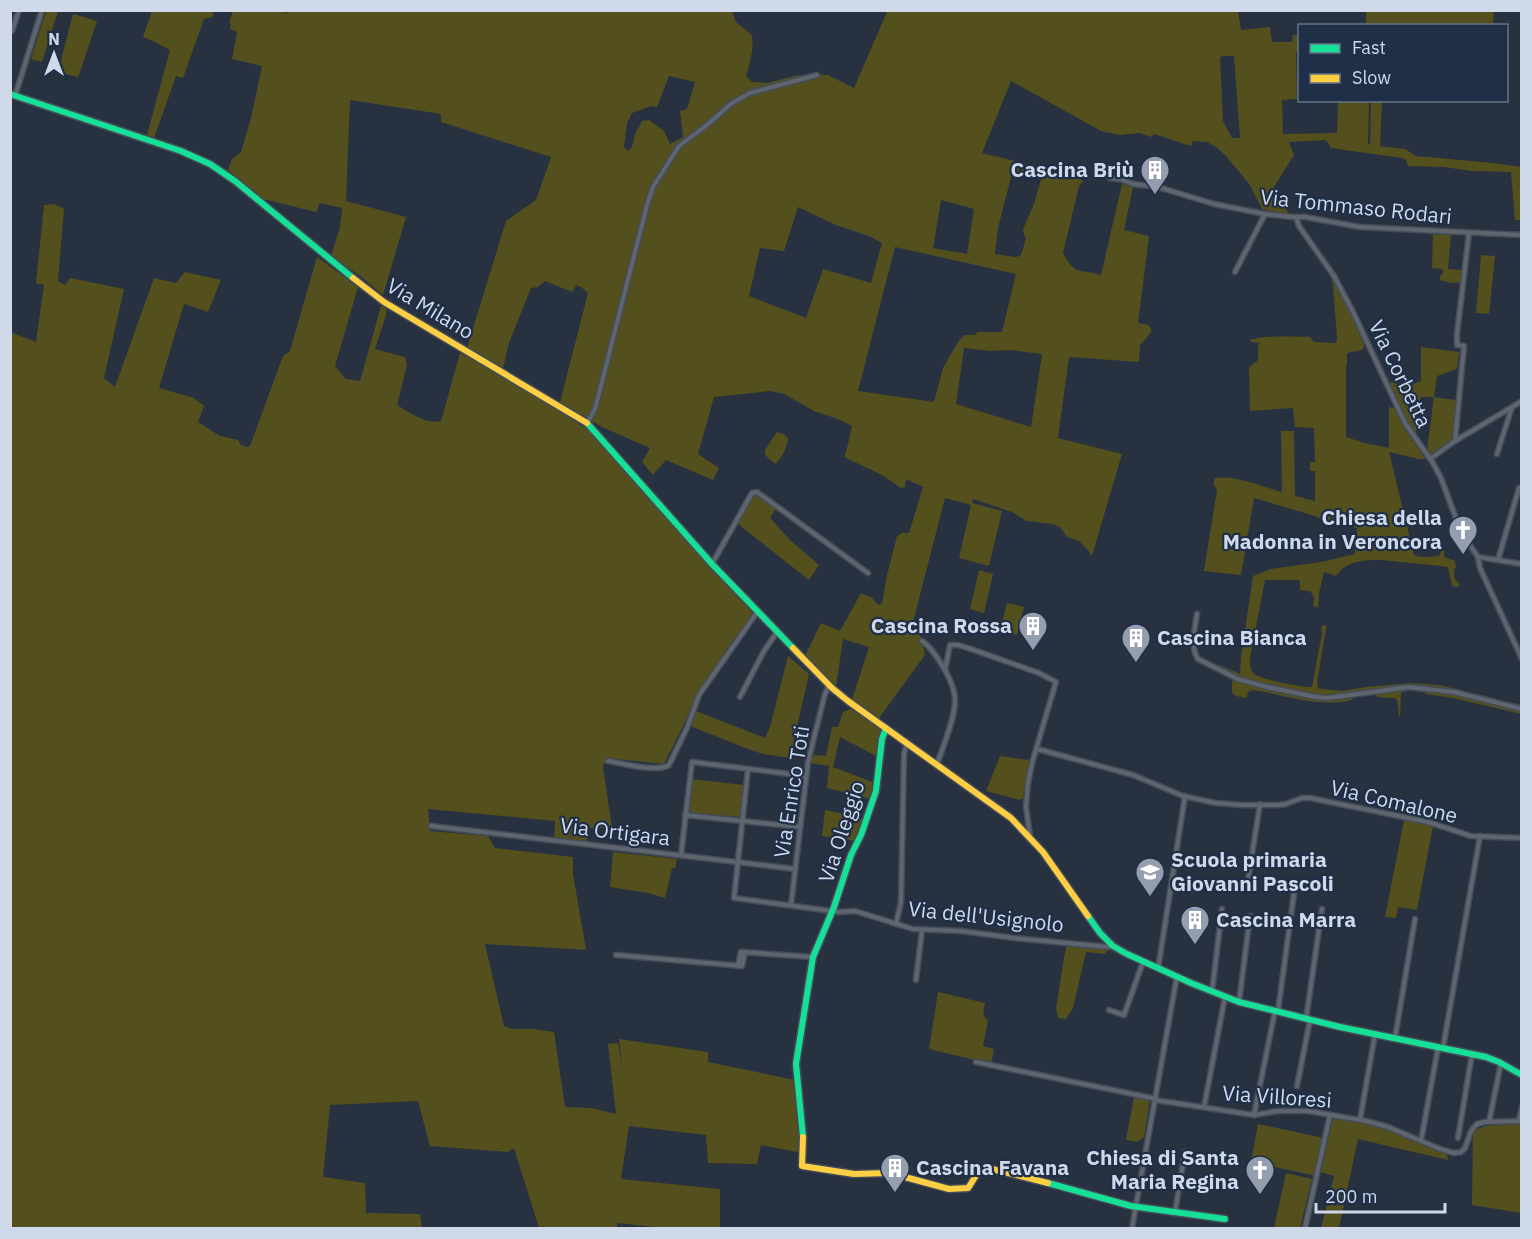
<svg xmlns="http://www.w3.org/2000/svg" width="1532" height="1239" font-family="'IBM Plex Sans',sans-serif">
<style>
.green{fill:#53501e;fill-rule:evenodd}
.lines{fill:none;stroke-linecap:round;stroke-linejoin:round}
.street-casing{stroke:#444c57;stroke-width:7}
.fast-casing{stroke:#444c57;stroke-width:9}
.slow-casing{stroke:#444c57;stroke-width:9}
.street{stroke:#5e656f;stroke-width:4}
.fast{stroke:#16e098;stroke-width:6}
.slow{stroke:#ffcf43;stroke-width:6}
.labels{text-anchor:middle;stroke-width:4.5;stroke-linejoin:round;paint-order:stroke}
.poi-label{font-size:21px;font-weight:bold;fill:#cfd9e9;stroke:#1f2f48;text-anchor:end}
.street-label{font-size:21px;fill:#cfd9e9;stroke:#1f2f48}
</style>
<rect width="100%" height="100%" fill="#28313f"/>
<g class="green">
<path d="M288 10 732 11 736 22 752 35C754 48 750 64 746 76L752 82 768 83 794 76 815 74 828 75 854 88 887 12 886 11 1238 10 1241 30 1270 27 1272 42H1292L1293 35H1299V52H1296L1297 99 1282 100 1283 134 1337 133 1338 101H1369L1368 144 1370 145 1371 101H1382L1380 146 1405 149 1416 156 1493 163 1521 167V172L1520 173 1522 175V220H1515L1511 172 1472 171 1444 167 1408 166 1406 160 1402 158 1331 148 1326 140 1289 142 1294 155 1272 190 1290 215 1262 209 1250 185 1226 156 1216 147 1207 142 1193 141 1191 146 1154 134 1151 137 1140 133 1120 135 1101 131 1011 81 982 153 1064 173 1068 176 1082 180 1083 181 1079 186 1063 253C1077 278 1079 268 1101 275L1122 184 1133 187 1124 230 1149 236 1138 323 1148 325 1152 330 1146 339 1140 345 1139 362 1069 357 1058 438 1122 454 1092 556 1087 549 1079 541 1067 537 1060 527 1052 524 1027 521 1012 512 973 499 972 503 1002 511 989 566 959 558 971 505 945 498 912 626 920 635 925 655 879 718 852 700 869 647 843 639 836 687 829 683 805 656 821 623 840 631 861 593 872 598 878 605 882 604 887 575 897 536 902 533H909L923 487 906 479 905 487 901 488 882 475 844 457C848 448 849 437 852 426L838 419 814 411 784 394 770 391 714 397 698 454 719 468 713 480 666 460 653 475 642 462 650 448 602 427 560 402 588 293 581 287 576 285 572 292 545 281 538 287 531 288 509 343 503 368 467 348 506 221 536 200 551 157 441 122V114L350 100 346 201 406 217 383 295 363 278 331 256 340 227 342 208 320 203 316 212 263 199 228 170 232 159 241 152 251 118 262 66 232 59 237 32 230 29 231 25 229 22 233 11H277L287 13ZM1224 56H1234L1240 138H1232L1223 121 1220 57ZM669 76 695 82 687 109 680 111 683 137 670 144 664 131 649 120 642 121 635 134 632 147 628 151 624 147 627 123 632 113 651 106 657 107ZM1012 173 1041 179 1034 204 1023 229 1024 235 1026 238 1022 252 1020 256 1015 257 995 254 998 228ZM941 200 974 209 967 254 933 248ZM798 207 836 225 869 236 882 243 871 283 823 269 806 318 749 296 760 248 784 251ZM895 247 1016 274 1002 332H978L975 335H965L960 339 955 347 943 368 934 402 858 391ZM964 348 990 351 1011 350 1042 354 1031 427 956 404Z"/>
<path d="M46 11H58L42 62 31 59Z"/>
<path d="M152 11H214L212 17 204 19 183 78 176 76 154 138 147 135 170 50 153 41 143 37Z"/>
<path d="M1366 11H1494L1493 25H1366Z"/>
<path d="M73 14 97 21 79 75 77 77 58 72Z"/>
<path d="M54 204 64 209 58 281 65 285 70 278 124 289 104 378 115 387 154 278 176 283 185 272 221 280 208 312 184 304 159 388 194 398 204 406 198 422 220 436 238 440 241 445 247 447 250 446 283 356 290 351 317 257 358 287 335 366 346 379 360 381 381 306 386 308V315L375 349 405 357 407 365 397 405C409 412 427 425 441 421L460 353 500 374 589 430 753 612 703 687 697 694 684 724 664 764 606 758 603 767 612 828H588L587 842 554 839 555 821 428 809 430 831 488 836 495 848 573 857V874L586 950 485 944 504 1026 512 1029H533L554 1032 565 1107 591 1108 616 1114 608 1044 618 1043 622 1065 619 1039 708 1052V1062L795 1080 802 1153 761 1145 757 1164 708 1163 706 1135 629 1126 621 1179 720 1189V1228H664L617 1223V1228H539L514 1148 508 1152 430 1146 418 1101 330 1105 323 1177 365 1183 366 1213 420 1214 422 1228H11L10 332 36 342 44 285 36 283 44 205Z"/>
<path d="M1433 234 1451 235 1448 269 1464 270 1463 282 1451 283 1440 280V276L1443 273V269L1432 268Z"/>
<path d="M1481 255 1495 256 1489 314 1476 313Z"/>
<path d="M1331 277 1363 336 1364 347 1362 350 1347 353V365H1346V437L1365 443 1389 448V407L1396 408 1405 429 1426 459H1419L1389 452 1414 555C1421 558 1431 557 1439 556L1441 550H1444V557L1455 561 1456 568 1454 569C1454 580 1454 577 1460 585L1457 587 1452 586 1448 567C1435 565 1423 564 1410 563 1387 561 1351 553 1336 576L1324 572 1319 593 1318 608 1313 606 1314 597 1310 591 1300 590V582L1298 580H1265L1250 658C1250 663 1250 669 1253 673 1260 680 1302 687 1312 687L1322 633 1321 627 1324 625 1326 626V629L1317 682 1318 688 1321 689 1342 691 1366 687 1411 683 1440 685 1521 705V714L1453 698 1425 694V692H1417V687H1408V691L1401 692 1400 716H1399C1397 691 1398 700 1377 697L1375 692 1354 696 1352 700C1320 708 1285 695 1253 690L1249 691 1246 698C1241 697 1236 697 1232 693V684L1234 675 1217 667 1219 665 1240 674 1241 657 1253 576 1271 569 1321 562 1355 554 1357 528 1326 521 1315 516 1254 498 1241 575 1204 571 1217 490 1214 485V479C1229 473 1266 488 1282 492L1281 431H1294L1295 496 1315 501V471H1310V462H1315L1314 428 1295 427 1293 408 1250 411 1249 367 1258 360V346L1260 343 1251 342 1250 340C1263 335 1294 337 1310 337L1314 342 1336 343 1337 339 1333 285Z"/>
<path d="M1421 347 1459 352 1457 369 1437 376 1434 397 1455 400 1457 401 1453 440 1432 456 1427 450 1434 397H1421L1416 433 1414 434 1405 419 1389 384 1391 382 1403 385 1410 382 1411 385 1421 381Z"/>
<path d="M777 432 783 434 788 438C788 445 782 459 775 464L765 455V450Z"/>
<path d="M758 493 776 508 770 518 790 540 819 565 809 580 738 524 753 494Z"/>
<path d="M979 570 993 574 984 613 970 609Z"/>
<path d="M1007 603 1024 607 1017 635 1000 631Z"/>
<path d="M788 656 809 674 790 758 763 754 748 749 690 726 696 711 765 738 770 727Z"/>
<path d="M851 709 882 730 876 756 840 737 833 767 875 783 870 799 827 788 829 766 810 763 813 755 826 756 832 727H838L843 712Z"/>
<path d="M1000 756 1029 760 1024 797 1020 800 986 791Z"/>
<path d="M691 779 744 785 740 817 692 813 689 810Z"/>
<path d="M825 810 864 818 859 834 855 841 822 836Z"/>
<path d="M1404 820 1433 826 1417 910 1398 907 1396 918 1385 917Z"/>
<path d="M613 852 677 859 675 868H672L665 898 648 893 610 887Z"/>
<path d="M1067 945 1106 949 1108 950 1105 954 1086 952 1073 1008 1066 1019 1058 1018 1056 1008 1065 952Z"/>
<path d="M938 992 985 1003C984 1010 981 1016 988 1020L983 1046 994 1049 991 1064 929 1049Z"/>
<path d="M1134 1097 1150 1100 1144 1137 1137 1142 1126 1140Z"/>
<path d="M1333 1118C1376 1123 1408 1138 1447 1154L1448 1160 1358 1139 1339 1228H1321L1334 1176 1321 1172Z"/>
<path d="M1258 1124 1324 1138 1316 1176 1251 1162Z"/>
<path d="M1521 1124 1522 1169 1520 1179 1522 1180 1521 1213 1472 1205 1473 1131 1485 1126Z"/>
<path d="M1286 1173 1312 1179 1300 1228H1274Z"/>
</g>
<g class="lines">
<g class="street-casing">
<g id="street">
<path d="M10 32 12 31 19 10"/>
<path d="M15 96 42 10"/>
<path d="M1110 178 1120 179 1133 184 1158 187 1214 204 1265 214 1292 217H1305L1360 227 1522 235"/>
<path d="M1296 217 1299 226 1334 276 1353 312 1405 423 1433 463 1441 478 1461 532 1478 557 1480 568 1522 659"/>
<path d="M1235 272 1265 214"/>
<path d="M587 423 595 409 647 205 653 187 679 146 707 125 732 103 750 93 817 75"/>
<path d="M1455 441 1464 346 1457 345V334L1469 233"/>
<path d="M1497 454 1512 407"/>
<path d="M1430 459 1455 441 1522 401"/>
<path d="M1478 557 1522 564"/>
<path d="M1498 560 1519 488"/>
<path d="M712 564 752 493 757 492 868 573"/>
<path d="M1197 614C1195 627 1190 648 1198 659L1238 679 1267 687 1311 696 1326 698 1343 696 1408 687 1454 692 1522 709"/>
<path d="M922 641C930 646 935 654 940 662 947 672 955 688 955 701 955 718 943 747 937 764"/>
<path d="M945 670 950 645H958L971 649 1039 673 1056 682 1032 763 1028 783 1026 806 1030 837"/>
<path d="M740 697 764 651 777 632"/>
<path d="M1036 750H1041L1133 775 1183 796 1216 803 1242 805H1278L1286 804 1302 798H1310L1428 822 1471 836 1522 838"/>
<path d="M608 761C622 763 657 773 669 765L687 728 699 695 758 611"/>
<path d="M748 769 734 898 839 912 855 911 913 929 961 931 1014 938 1109 947 1112 946"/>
<path d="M685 815 800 827"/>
<path d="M431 826 795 869"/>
<path d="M681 855 692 762 806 776"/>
<path d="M1247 886 1260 804"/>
<path d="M791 905 808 762 825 694 829 685"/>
<path d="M896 924 901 902 904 754 907 743"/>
<path d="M616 955 742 966 745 952"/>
<path d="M738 966 741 952 813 957"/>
<path d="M1158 969 1185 796"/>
<path d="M916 980 922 930"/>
<path d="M1212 992 1222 909"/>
<path d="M1239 1002 1250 916"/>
<path d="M1109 1010 1124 1015 1143 962"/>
<path d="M1278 1011 1294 893"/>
<path d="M1306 1019 1322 909"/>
<path d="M1395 1038 1415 919"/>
<path d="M1443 1048 1480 836"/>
<path d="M976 1062 1152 1098 1155 1100 1254 1115 1278 1111H1308L1366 1121 1388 1127 1440 1149 1454 1153 1461 1152 1465 1148 1471 1131 1477 1124 1484 1122 1522 1121"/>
<path d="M1297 1086 1310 1020"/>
<path d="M1204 1107 1225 997"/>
<path d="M1254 1115 1275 1011"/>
<path d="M1360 1120 1375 1034"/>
<path d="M1519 1121 1522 1107"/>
<path d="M1489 1122 1501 1063"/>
<path d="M1458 1138 1472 1054"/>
<path d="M1421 1141 1438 1048"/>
<path d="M1175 1212 1185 1152"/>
<path d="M1132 1228 1177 976"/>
<path d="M1305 1228 1330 1115"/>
</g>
</g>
<g class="fast-casing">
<g id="fast">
<path d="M10 94 181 151 210 164 235 181 353 278"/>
<path d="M587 423 712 564 793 648"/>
<path d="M1088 916 1100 933 1113 946 1127 954 1191 983 1239 1002 1340 1027 1486 1057 1499 1062 1522 1075"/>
<path d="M803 1137 796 1064 813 957 834 907 851 855 861 835 876 791 882 739 886 728"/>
<path d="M1048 1183 1131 1206 1225 1219"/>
</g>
</g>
<g class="slow-casing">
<g id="slow">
<path d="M353 278 384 302 587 423"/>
<path d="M793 648 832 688 848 701 1011 818 1043 852 1088 916"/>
<path d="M803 1137 802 1166 854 1174 890 1173 949 1189 968 1188C976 1177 976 1169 992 1169L1048 1183"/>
</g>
</g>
<use href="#street" class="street"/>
<use href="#fast" class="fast"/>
<use href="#slow" class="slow"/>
</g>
<defs>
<g id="building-pin" transform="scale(1.5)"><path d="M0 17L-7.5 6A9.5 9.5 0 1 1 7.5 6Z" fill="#959eae" stroke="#1f2f48"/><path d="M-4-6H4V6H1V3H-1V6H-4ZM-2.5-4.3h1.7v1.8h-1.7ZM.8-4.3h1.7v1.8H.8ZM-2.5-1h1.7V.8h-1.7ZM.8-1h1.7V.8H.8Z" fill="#fff"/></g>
<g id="church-pin" transform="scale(1.5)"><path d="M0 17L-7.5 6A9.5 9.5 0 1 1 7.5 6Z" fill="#959eae" stroke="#1f2f48"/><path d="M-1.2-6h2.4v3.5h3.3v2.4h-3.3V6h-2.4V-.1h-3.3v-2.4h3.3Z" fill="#fff"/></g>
<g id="school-pin" transform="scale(1.5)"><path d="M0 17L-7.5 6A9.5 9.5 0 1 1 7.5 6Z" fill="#959eae" stroke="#1f2f48"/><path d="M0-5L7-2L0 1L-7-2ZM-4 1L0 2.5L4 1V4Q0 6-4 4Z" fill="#fff"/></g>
</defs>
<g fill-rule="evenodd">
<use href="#building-pin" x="1155" y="170"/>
<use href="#church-pin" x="1463" y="530"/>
<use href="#building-pin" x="1033" y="626"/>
<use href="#building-pin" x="1136" y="638"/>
<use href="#school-pin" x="1150" y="872"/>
<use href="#building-pin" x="1195" y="920"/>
<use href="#building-pin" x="895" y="1168"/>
<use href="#church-pin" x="1260" y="1170"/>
</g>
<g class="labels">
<g class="poi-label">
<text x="1134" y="177">Cascina Briù</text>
<text x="1442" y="525">Chiesa della<tspan x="1442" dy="24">Madonna in Veroncora</tspan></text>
<text x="1012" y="633">Cascina Rossa</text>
<text x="1157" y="645" text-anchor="start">Cascina Bianca</text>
<text x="1171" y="867" text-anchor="start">Scuola primaria<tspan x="1171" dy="24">Giovanni Pascoli</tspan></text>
<text x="1216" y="927" text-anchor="start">Cascina Marra</text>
<text x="1239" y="1165">Chiesa di Santa<tspan x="1239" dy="24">Maria Regina</tspan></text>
<text x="916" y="1175" text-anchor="start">Cascina Favana</text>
</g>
<g class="street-label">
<text transform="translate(1356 207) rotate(6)" y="7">Via Tommaso Rodari</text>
<text transform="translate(430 309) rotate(31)" y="7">Via Milano</text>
<text transform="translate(1400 374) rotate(64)" y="7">Via Corbetta</text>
<text transform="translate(792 792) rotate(-81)" y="7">Via Enrico Toti</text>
<text transform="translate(1394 802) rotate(13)" y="7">Via Comalone</text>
<text transform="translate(615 832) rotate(7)" y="7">Via Ortigara</text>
<text transform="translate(842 832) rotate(-72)" y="7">Via Oleggio</text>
<text transform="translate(986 917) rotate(6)" y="7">Via dell'Usignolo</text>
<text transform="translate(1277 1097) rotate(4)" y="7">Via Villoresi</text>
</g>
</g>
<rect width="1532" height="1239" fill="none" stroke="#cfd9e9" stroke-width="24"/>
<rect x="1298" y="24" width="210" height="78" fill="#1f2f48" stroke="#657388" stroke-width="1.5"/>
<rect x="1310" y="44" width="30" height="9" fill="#16e098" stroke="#657388" stroke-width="1.5"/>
<text x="1352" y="54" font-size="18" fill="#cfd9e9">Fast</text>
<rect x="1310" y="74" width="30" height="9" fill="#ffcf43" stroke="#657388" stroke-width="1.5"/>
<text x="1352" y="84" font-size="18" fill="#cfd9e9">Slow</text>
<g transform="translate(54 54)" stroke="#1f2f48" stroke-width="4.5" paint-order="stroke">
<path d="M0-4.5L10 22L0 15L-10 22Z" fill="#cfd9e9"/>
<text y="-9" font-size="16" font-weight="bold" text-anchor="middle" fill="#cfd9e9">N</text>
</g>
<path d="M1316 1203v9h129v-9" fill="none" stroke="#cfd9e9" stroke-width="3"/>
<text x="1325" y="1203" font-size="18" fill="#cfd9e9" stroke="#1f2f48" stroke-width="4.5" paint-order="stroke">200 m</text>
</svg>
